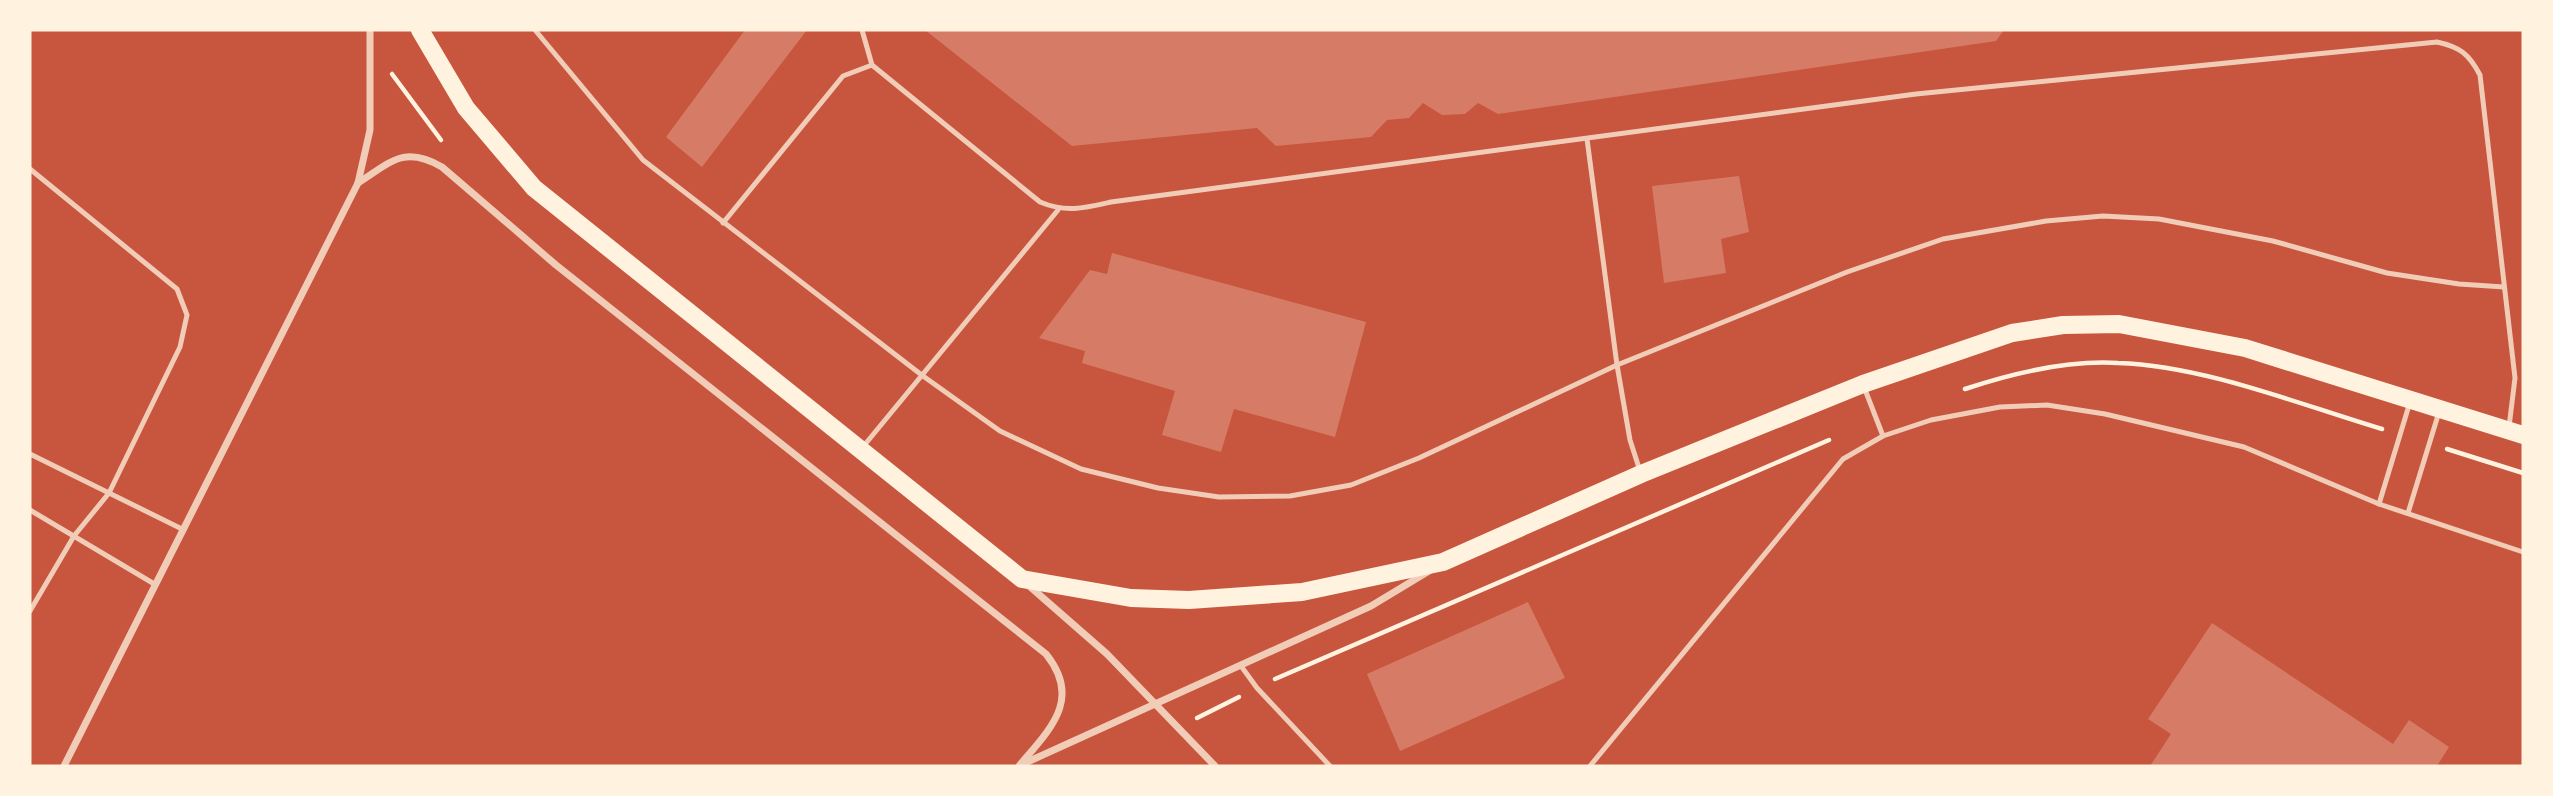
<svg xmlns="http://www.w3.org/2000/svg" width="2553" height="796" font-family="Ubuntu,sans-serif">
<style>
.building{fill:#d67c66}
.lines{fill:none;stroke-linecap:round;stroke-linejoin:round}
.path{stroke:#fff3e0;stroke-width:4.5}
.service{stroke:#f1ccb7;stroke-width:5}
.minor{stroke:#f1ccb7;stroke-width:7}
.primary{stroke:#fff3e0;stroke-width:18}
</style>
<rect width="100%" height="100%" fill="#c8553d"/>
<g class="building">
<path d="M745 30H807L702 167 666 137Z"/>
<path d="M925 30H2004L1996 41 1498 114 1478 103 1465 114 1442 115 1423 103 1409 118 1387 120 1371 137 1276 146 1257 128 1072 146Z"/>
<path d="M1739 176 1749 232 1721 239 1726 273 1664 283 1652 186Z"/>
<path d="M1112 253 1366 322 1335 437 1234 409 1221 452 1162 435 1175 391 1082 363 1085 351 1039 338 1090 270 1107 274Z"/>
<path d="M1528 602 1565 678 1400 751 1367 674Z"/>
<path d="M2212 623 2393 744 2409 720 2449 747 2437 766H2150L2171 734 2148 719Z"/>
</g>
<g class="lines">
<g class="path">
<path d="M392 74 441 140"/>
<path d="M1965 389C2013 373 2067 360 2118 363 2205 366 2298 404 2382 429"/>
<path d="M2447 449 2523 473"/>
<path d="M1275 679 1829 440"/>
<path d="M1197 718 1239 697"/>
</g>
<g class="service">
<path d="M535 30 643 160 923 376 1000 431 1081 469 1158 488 1219 497 1290 496 1351 485 1419 458 1617 365 1847 272 1943 239 2046 221 2103 216 2159 219 2273 241 2387 273 2459 284 2504 287"/>
<path d="M862 30 872 65 1040 202C1066 213 1085 208 1111 202L1916 94 2437 42C2460 47 2469 54 2480 75L2515 378 2509 427"/>
<path d="M1587 139 1617 365 1630 440 1640 471"/>
<path d="M30 169 177 289 187 315 180 347 109 493 74 536 30 611"/>
<path d="M723 223 843 76 872 65"/>
<path d="M1864 387 1883 436"/>
<path d="M862 448 1058 210"/>
<path d="M30 454 184 530"/>
<path d="M2379 504 2410 402"/>
<path d="M30 510 156 585"/>
<path d="M2408 513 2439 412"/>
<path d="M1241 666 1257 688 1330 766"/>
<path d="M1590 766 1843 459 1883 436 1931 420 2000 407 2047 405 2105 414 2244 447 2379 504 2523 552"/>
</g>
<g class="minor">
<path d="M358 183C391 162 404 145 442 167L556 265 1046 654C1083 700 1049 730 1019 766"/>
<path d="M1027 584 1107 654 1215 766"/>
<path d="M1023 764 1371 606 1429 571"/>
<path d="M64 766 358 183 370 130V30"/>
</g>
<path class="primary" d="M420 30 466 108 534 188 1022 579 1131 598 1189 600 1302 592 1443 562 1641 474 1863 384 2012 333 2063 325 2119 324 2245 348 2523 435"/>
</g>
<rect width="2553" height="796" fill="none" stroke="#fff3e0" stroke-width="63"/>
</svg>
